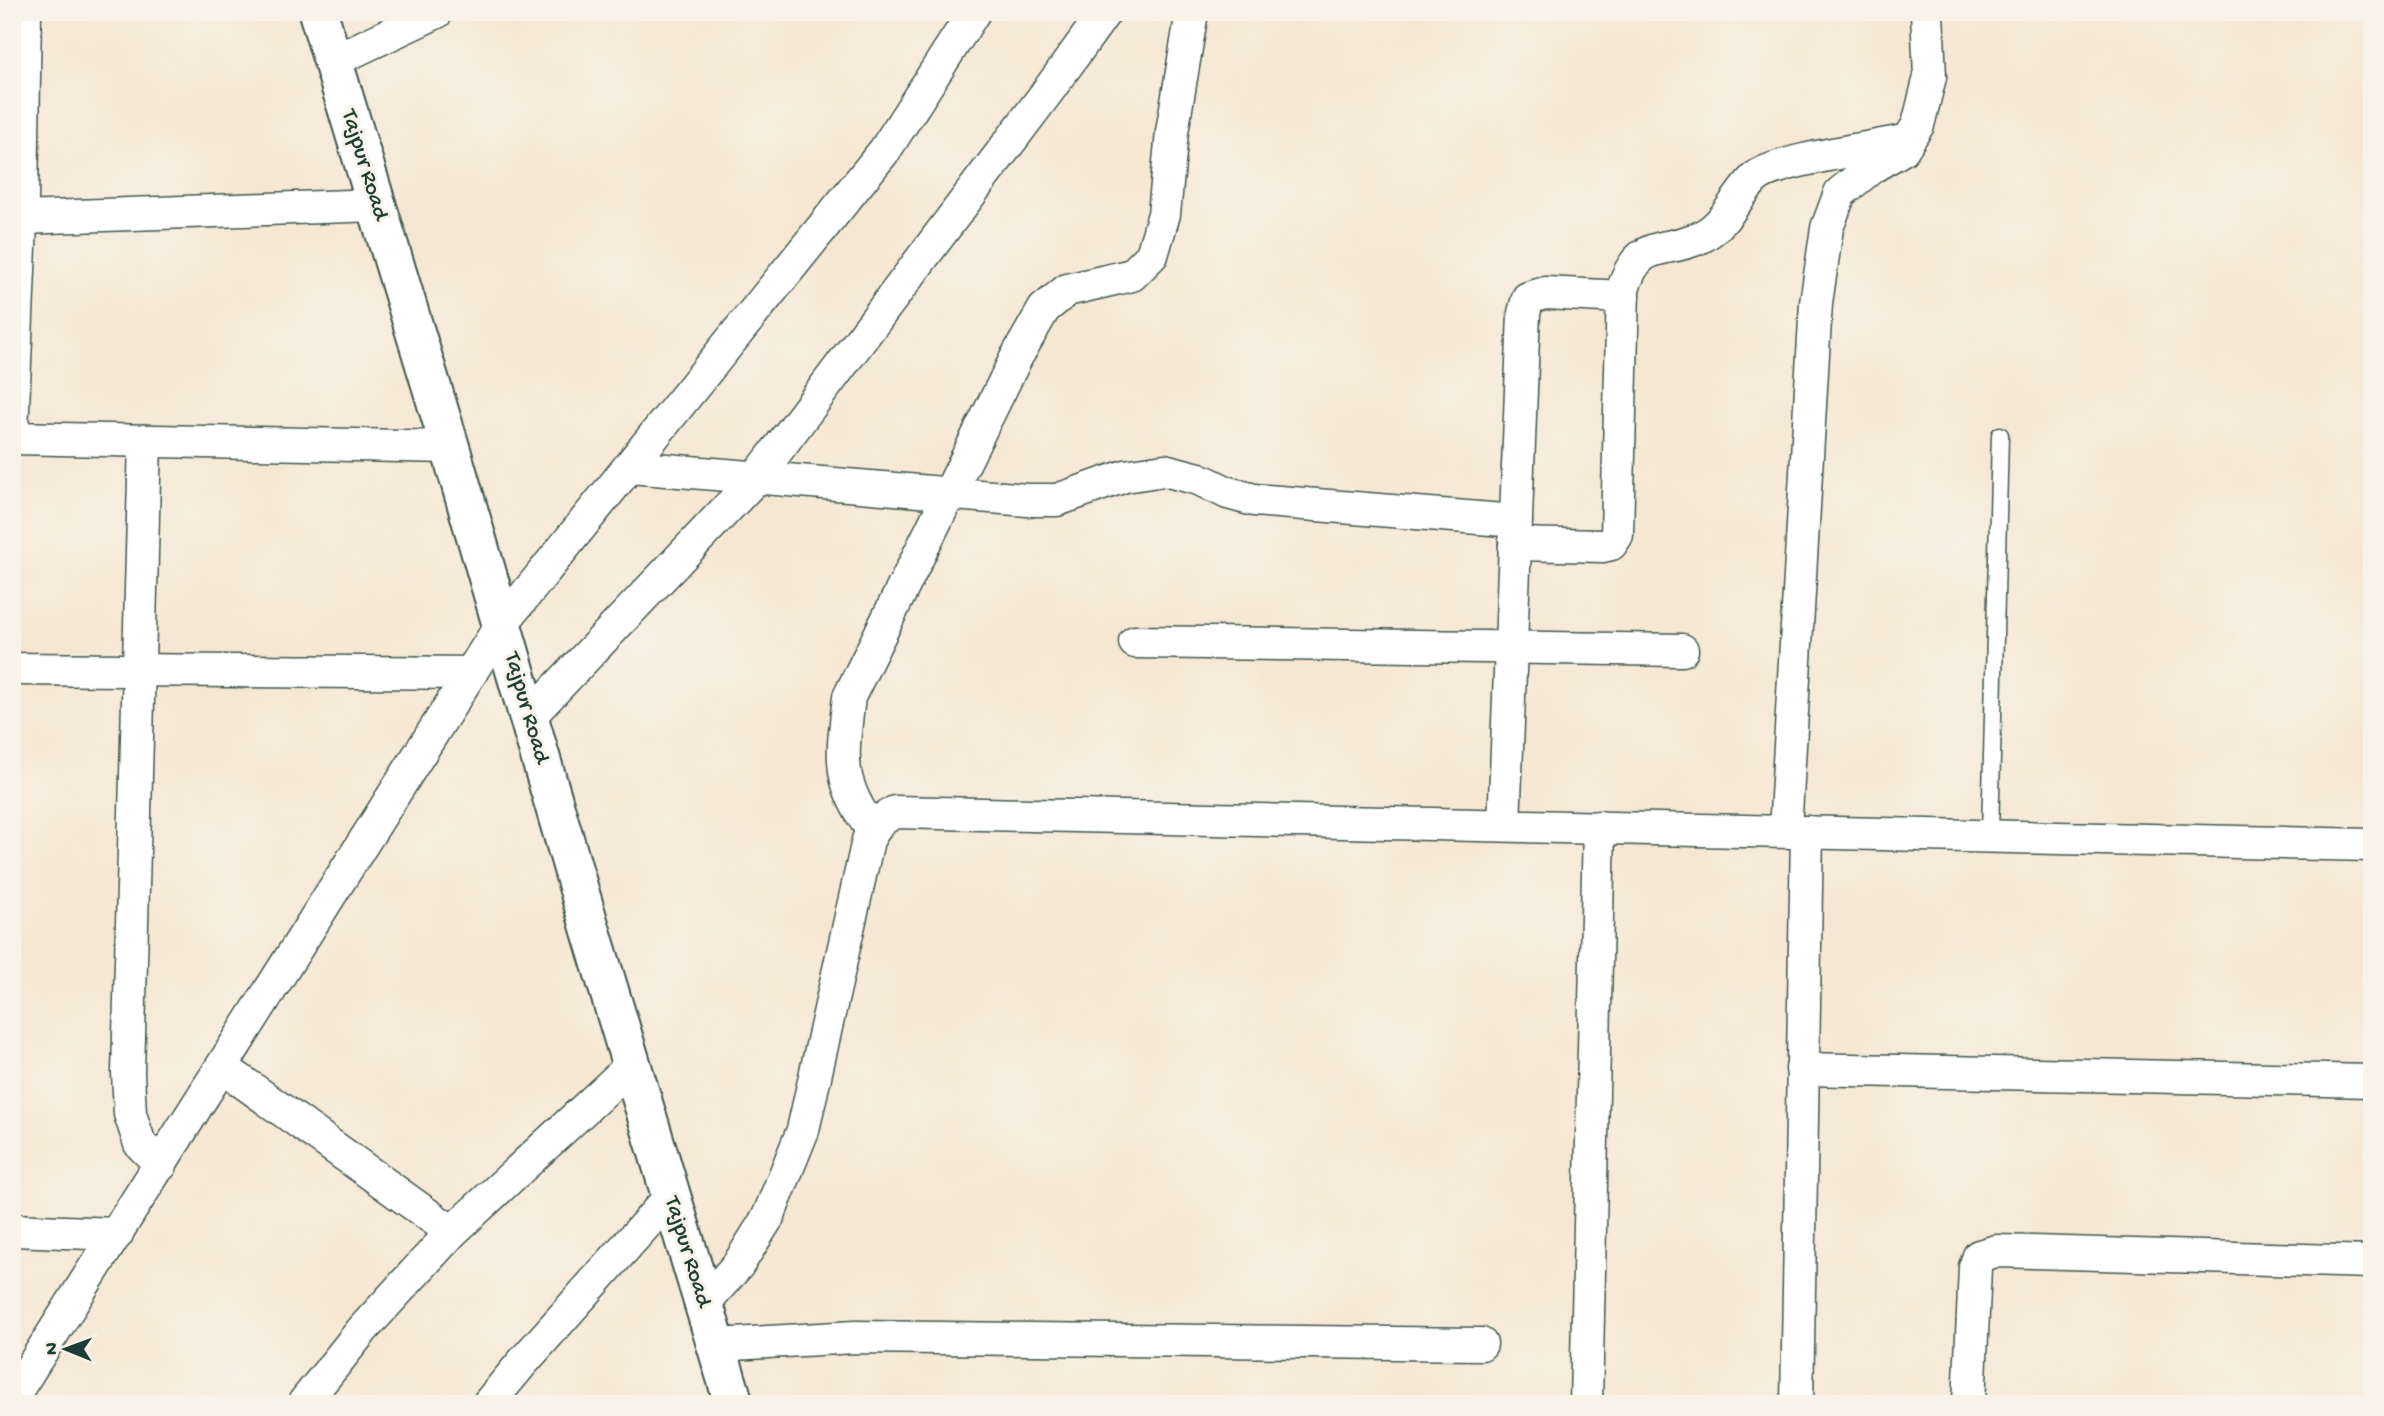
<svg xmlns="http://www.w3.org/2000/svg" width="2384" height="1416" font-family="'Gochi Hand',sans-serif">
	<rect width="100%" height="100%" fill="#f7f3e8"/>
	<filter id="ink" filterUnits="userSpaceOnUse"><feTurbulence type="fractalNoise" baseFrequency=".0143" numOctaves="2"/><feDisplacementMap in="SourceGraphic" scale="14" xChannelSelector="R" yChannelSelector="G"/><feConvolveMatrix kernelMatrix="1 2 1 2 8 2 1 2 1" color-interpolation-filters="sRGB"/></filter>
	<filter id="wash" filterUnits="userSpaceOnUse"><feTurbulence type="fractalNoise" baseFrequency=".00686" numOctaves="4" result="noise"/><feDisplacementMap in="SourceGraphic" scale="28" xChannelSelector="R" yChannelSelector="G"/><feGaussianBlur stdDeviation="1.57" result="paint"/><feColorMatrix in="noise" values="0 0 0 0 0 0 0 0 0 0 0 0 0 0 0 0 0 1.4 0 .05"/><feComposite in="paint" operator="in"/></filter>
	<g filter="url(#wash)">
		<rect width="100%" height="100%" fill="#f6e7d3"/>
	</g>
	<g filter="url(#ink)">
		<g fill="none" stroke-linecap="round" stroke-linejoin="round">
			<g stroke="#3f564c" stroke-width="19">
				<polyline id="lane" points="1990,836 2000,435"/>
			</g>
			<g stroke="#3f564c" stroke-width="35">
				<g id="street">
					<polyline points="333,61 437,12"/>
					<polyline points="21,218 377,205"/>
					<polyline points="12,431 22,201 25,12"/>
					<polyline points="12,438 450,447"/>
					<polyline points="145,441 128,1073 130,1114 140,1144 161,1165"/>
					<polyline points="630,467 1027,500 1057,500 1125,476 1164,470 1199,479 1228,493 1254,500 1516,521"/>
					<path d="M 1515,544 L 1603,546 L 1611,544 L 1617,535 L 1623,289 C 1639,237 1662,255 1701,237 C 1727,224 1735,197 1755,178 C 1773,161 1870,148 1899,142"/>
					<polyline points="1135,642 1682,650"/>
					<polyline points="12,669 471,673"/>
					<polyline points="529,717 757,477 1048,91 1105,12"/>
					<polyline points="1504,825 1524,313 1528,298 1545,293 1623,297"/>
					<path d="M 873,831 C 836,780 842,757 849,697 L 1017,356 L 1044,309 L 1067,290 L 1132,275 L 1152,255 L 1164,214 L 1172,132 L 1192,12"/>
					<polyline points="1785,831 1816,303 1827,228 1840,193 1872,167 1903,149 1918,125 1930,77 1927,12"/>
					<polyline points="222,1067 452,1232"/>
					<polyline points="1802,1069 2372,1081"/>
					<polyline points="12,1230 117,1234"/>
					<polyline points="703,1304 738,1265 768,1217 803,1130 868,840 879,821 895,812 2372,845"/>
					<polyline points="716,1345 855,1337 1481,1344"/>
					<polyline points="12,1398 501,625 885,150 974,12"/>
					<polyline points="303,1404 363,1329 452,1232 632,1065"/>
					<polyline points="488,1404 523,1362 671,1196"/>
					<polyline points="1586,1404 1599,827"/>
					<polyline points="1797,1404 1807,832"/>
					<polyline points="1969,1404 1975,1267 1979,1256 1996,1251 2372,1262"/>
				</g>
			</g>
			<g stroke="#3f564c" stroke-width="42">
				<polyline id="secondary" points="318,12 450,447 591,931 734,1404"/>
			</g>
			<use href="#lane" stroke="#fff" stroke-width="16"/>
			<use href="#street" stroke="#fff" stroke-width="32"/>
			<use href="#secondary" stroke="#fff" stroke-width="38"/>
		</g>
	</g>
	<g text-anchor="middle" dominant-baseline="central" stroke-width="6" stroke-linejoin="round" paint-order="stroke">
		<g font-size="23" fill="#1f3d34" stroke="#f7f3e8">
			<text transform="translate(364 165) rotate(73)">Tajpur Road</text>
			<text transform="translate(526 708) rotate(74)">Tajpur Road</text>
			<text transform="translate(687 1252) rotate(73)">Tajpur Road</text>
		</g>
	</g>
	<rect width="2384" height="1416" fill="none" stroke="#f7f3e8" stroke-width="42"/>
	<g transform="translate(66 1349) rotate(271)" stroke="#f7f3e8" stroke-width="5" paint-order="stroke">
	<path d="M0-5L12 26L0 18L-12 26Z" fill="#1f3d34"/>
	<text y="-10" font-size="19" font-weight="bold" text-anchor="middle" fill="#1f3d34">N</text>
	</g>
</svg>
